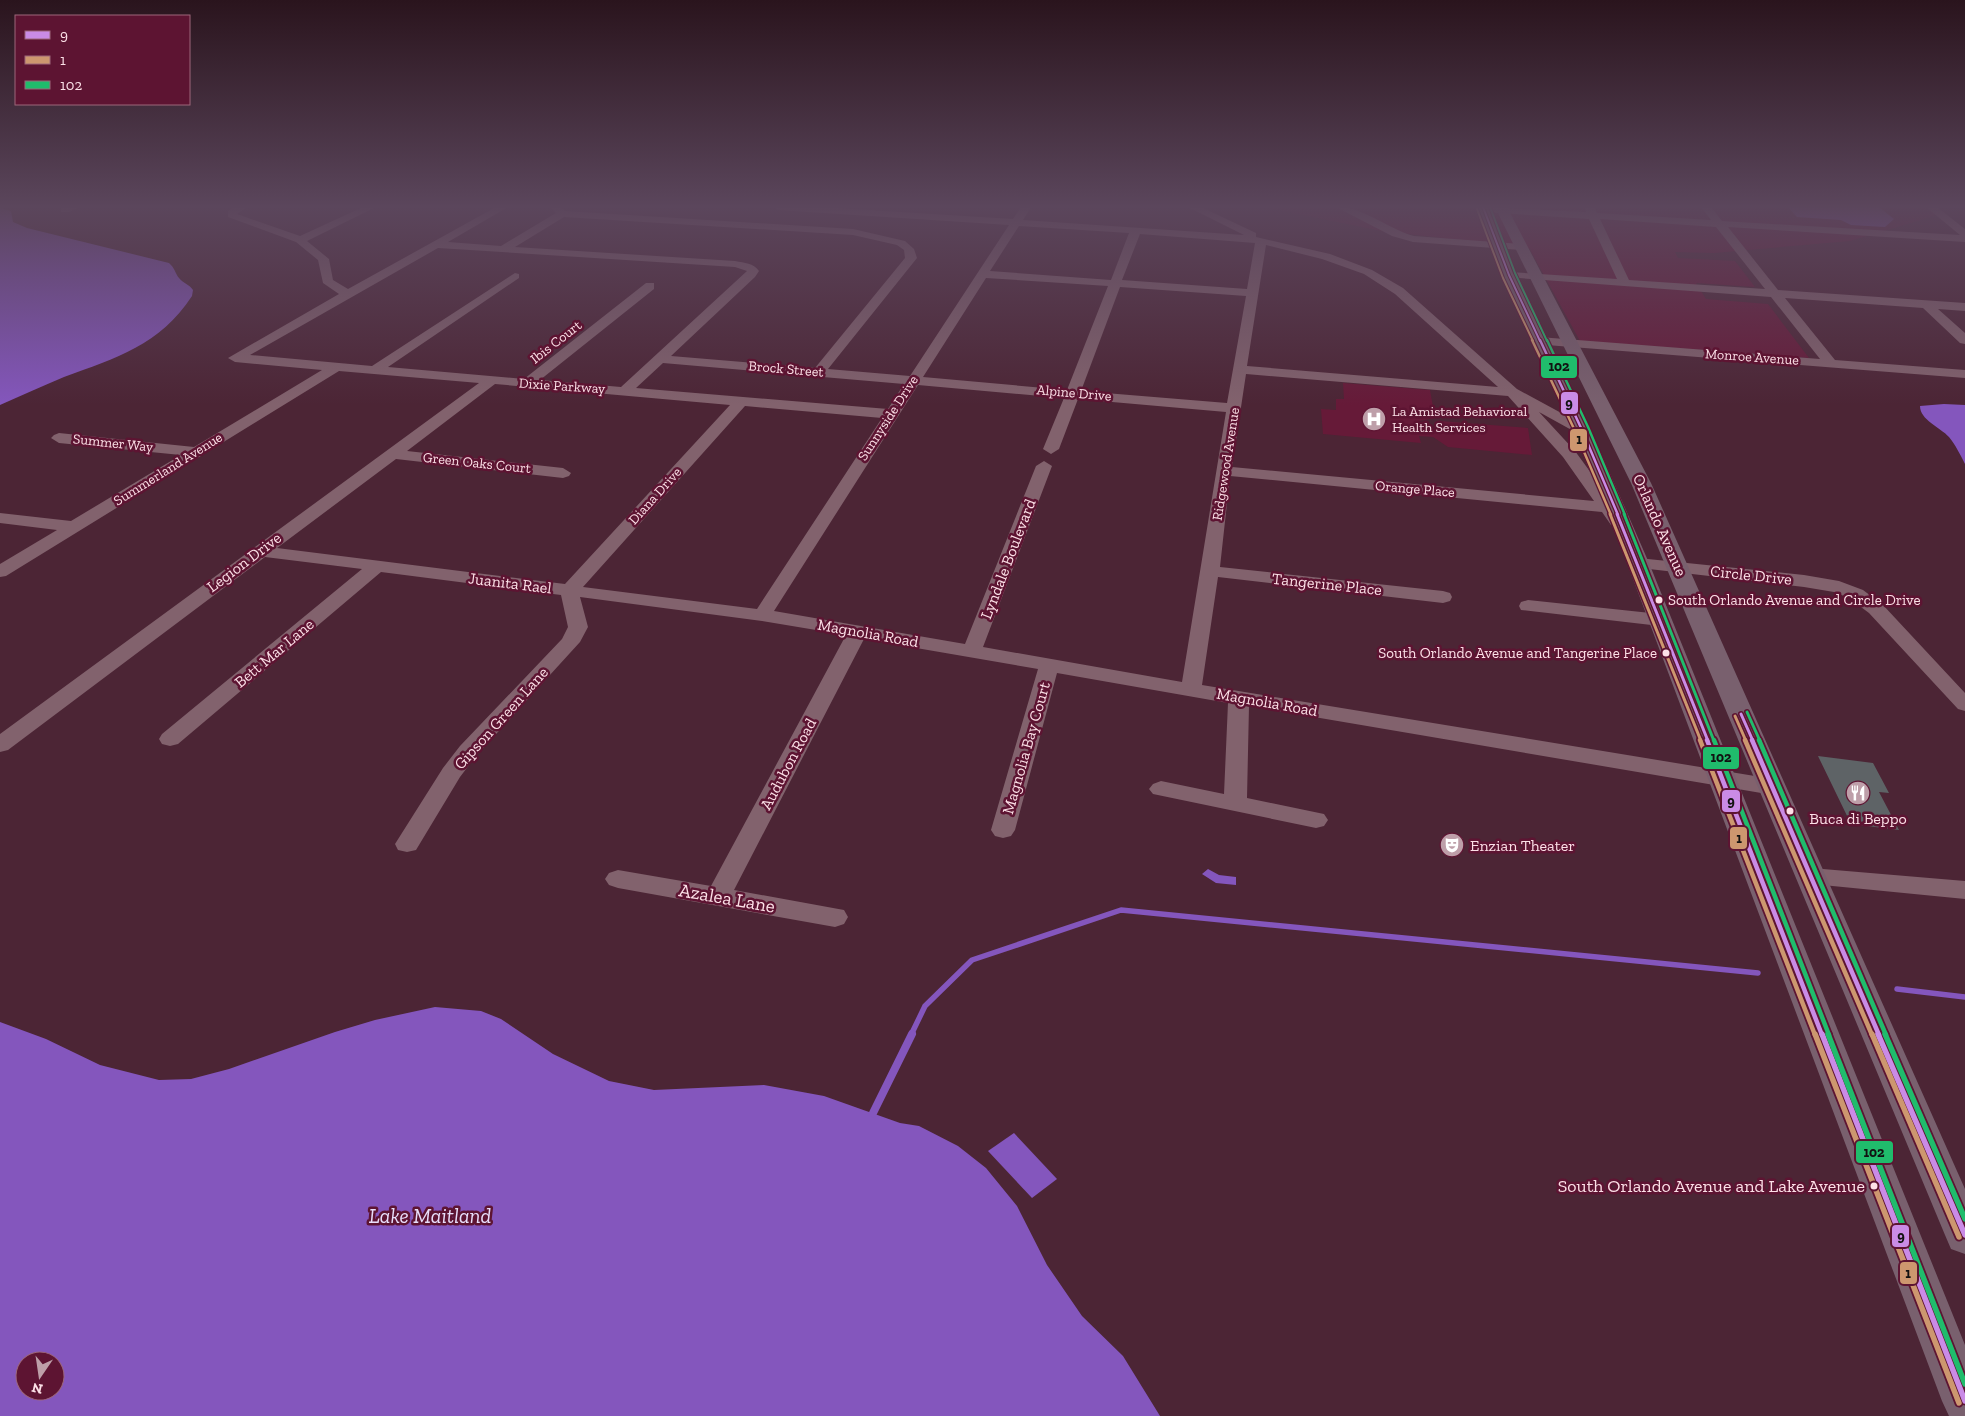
<svg xmlns="http://www.w3.org/2000/svg" width="1965" height="1416" font-family="'Zilla Slab',serif">
	<rect width="100%" height="100%" fill="#4c2535"/>
	<g fill="#661a38">
		<polygon points="1264,207 1941,207 1934,216 1850,241 1714,253 1675,252 1678,258 1735,261 1755,287 1696,283 1706,299 1768,304 1809,358 1580,341 1529,248 1381,231"/>
		<polygon points="1343,383 1430,390 1435,418 1414,422 1441,432 1440,421 1528,428 1532,455 1448,447 1433,437 1419,436 1421,443 1323,434 1321,409 1336,410 1336,399 1344,399"/>
	</g>
	<g fill="#8456bd" fill-rule="evenodd">
		<polygon points="1788,207 1879,207 1894,219 1885,227 1851,225 1841,220 1797,217"/>
		<path d="M 0,208 L 11,211 L 13,222 L 27,228 L 169,263 C 175,268 175,273 179,278 C 183,283 189,284 193,290 L 192,296 C 160,345 116,358 64,377 C 42,386 21,396 0,405 Z"/>
		<path d="M 1944,404 L 1965,405 L 1965,464 C 1960,454 1956,446 1949,437 C 1940,427 1920,420 1920,406 Z"/>
		<polygon points="1208,869 1219,875 1236,877 1236,885 1216,883 1202,874"/>
		<path d="M 435,1007 L 481,1011 L 501,1019 L 553,1054 L 609,1081 L 654,1090 L 764,1085 L 824,1096 L 900,1123 L 919,1126 L 958,1146 L 986,1168 L 1017,1206 L 1047,1265 L 1082,1316 L 1123,1356 L 1160,1416 L 0,1416 L 0,1022 L 46,1039 L 100,1065 L 159,1080 L 191,1079 L 229,1069 L 335,1032 L 375,1020 ZM 25,1361 L 55,1361 L 55,1391 L 25,1391 Z"/>
		<polygon points="1014,1133 1057,1179 1032,1198 988,1151"/>
	</g>
	<g fill="none" stroke-linecap="round" stroke-linejoin="round">
		<g stroke="#8456bd" stroke-width="5.5">
			<polyline points="1897,989 1965,997"/>
			<polyline points="911,1035 925,1006 972,960 1121,910 1758,973"/>
		</g>
		<polyline stroke="#8456bd" stroke-width="8" points="873,1113 912,1034"/>
	</g>
	<polygon fill="#5e6366" points="1818,756 1873,763 1889,793 1879,792 1899,830 1851,824"/>
	<g fill="none" stroke-linecap="round" stroke-linejoin="round">
		<g fill="#82626d" fill-rule="evenodd">
			<polygon points="65,207 80,207 69,212 61,212 61,208"/>
			<path d="M 234,207 L 247,207 L 237,214 L 300,236 L 363,207 L 376,207 L 307,241 L 329,259 L 333,280 L 348,289 L 496,207 L 508,207 L 448,242 L 501,246 L 556,213 L 550,207 L 560,207 L 565,211 L 853,229 L 905,241 L 914,249 L 917,258 L 828,369 L 910,376 L 1009,225 L 778,210 L 773,207 L 820,207 L 1013,219 L 1021,207 L 1031,207 L 1023,220 L 1244,235 L 1188,207 L 1201,207 L 1256,233 L 1256,237 L 1330,254 L 1372,270 L 1403,288 L 1517,389 L 1587,427 L 1590,430 L 1587,433 L 1577,433 L 1539,412 L 1575,451 L 1626,521 L 1623,525 L 1611,525 L 1602,512 L 1230,476 L 1220,567 L 1443,591 L 1450,593 L 1452,597 L 1450,601 L 1443,603 L 1218,577 L 1202,685 L 1773,779 L 1781,782 L 1785,787 L 1781,792 L 1773,795 L 1249,706 L 1247,798 L 1324,814 L 1328,820 L 1324,826 L 1316,828 L 1153,794 L 1149,789 L 1153,784 L 1161,781 L 1224,794 L 1228,703 L 1057,673 L 1015,830 L 1011,836 L 1003,838 L 995,836 L 991,830 L 1038,669 L 864,639 L 734,890 L 844,910 L 848,917 L 844,924 L 835,927 L 618,888 L 609,885 L 605,879 L 609,873 L 618,870 L 711,886 L 846,635 L 762,621 L 580,597 L 588,627 L 580,642 L 476,756 L 460,777 L 416,850 L 407,852 L 398,850 L 395,844 L 443,768 L 460,746 L 562,639 L 568,627 L 561,595 L 381,572 L 178,744 L 170,746 L 162,744 L 159,739 L 162,734 L 362,569 L 265,557 L 8,750 L 0,752 L 0,734 L 479,383 L 339,371 L 6,576 L 0,577 L 0,564 L 57,530 L 0,523 L 0,513 L 71,521 L 181,455 L 59,443 L 51,438 L 54,435 L 59,433 L 194,447 L 322,370 L 235,362 L 228,358 L 339,294 L 323,283 L 318,260 L 296,242 L 228,217 L 228,211 ZM 564,217 L 853,235 L 897,245 L 904,250 L 905,258 L 815,368 L 671,356 L 755,277 L 759,271 C 753,263 745,263 735,261 L 515,247 ZM 1019,226 L 1129,233 L 1111,280 L 990,271 ZM 1140,234 L 1255,243 L 1247,289 L 1122,280 ZM 1266,245 L 1322,259 L 1364,274 L 1395,294 L 1498,387 L 1247,366 ZM 438,248 L 735,267 L 747,271 L 621,387 L 540,380 L 654,289 L 654,283 L 646,283 L 524,379 L 388,367 L 519,278 L 519,274 L 515,273 L 372,366 L 250,355 ZM 986,278 L 1108,286 L 1067,390 L 923,377 ZM 1120,287 L 1246,296 L 1227,403 L 1081,391 ZM 663,363 L 904,384 L 888,409 L 636,388 ZM 1246,374 L 1508,396 L 1563,457 L 1594,501 L 1232,467 ZM 495,384 L 730,405 L 565,584 L 277,548 L 396,459 L 563,478 L 569,476 L 571,473 L 563,468 L 407,451 ZM 918,385 L 1064,398 L 1043,449 L 1051,454 L 1059,449 L 1078,399 L 1226,412 L 1182,682 L 983,647 L 1052,466 L 1044,461 L 1036,466 L 965,644 L 774,611 ZM 745,406 L 882,418 L 757,609 L 583,587 Z"/>
			<path d="M 1336,207 C 1360,205 1389,229 1414,236 L 1521,244 L 1526,247 L 1521,250 L 1413,242 L 1392,236 Z"/>
			<path d="M 1481,207 L 1586,212 L 1584,207 L 1594,207 L 1597,213 L 1711,220 L 1701,207 L 1711,207 L 1722,221 L 1960,235 L 1926,207 L 1937,207 L 1965,229 L 1965,242 L 1728,227 L 1778,290 L 1965,303 L 1965,311 L 1938,309 L 1965,333 L 1965,344 L 1960,343 L 1923,308 L 1785,298 L 1835,360 L 1965,370 L 1965,378 L 1534,344 L 1532,341 L 1539,337 L 1820,359 L 1771,297 L 1505,277 L 1505,273 L 1509,272 L 1617,279 L 1589,219 L 1484,212 L 1479,209 ZM 1600,219 L 1716,227 L 1765,289 L 1629,280 Z"/>
			<polygon points="1638,558 1804,575 1839,581 1863,590 1883,605 1965,693 1965,711 1958,709 1869,613 1849,598 1834,592 1804,587 1632,567 1629,563 1632,559"/>
			<polygon points="1528,600 1660,614 1667,616 1670,620 1667,624 1660,626 1521,610 1519,606 1521,602"/>
			<polygon points="1811,868 1965,881 1965,899 1802,883 1798,877 1802,871"/>
		</g>
		<g fill="#79606e" fill-rule="evenodd">
			<polygon points="1477,207 1489,207 1516,275 1591,430 1649,563 1965,1345 1965,1416 1949,1416 1942,1401 1627,563 1573,430 1502,275"/>
			<polygon points="1495,207 1507,207 1651,483 1965,1189 1965,1254 1951,1249 1945,1235 1631,483"/>
		</g>
		<g stroke="#5d1432" stroke-width="4">
			<polyline id="bus-1-far4" points="1483,207 1509,275 1540,341"/>
		</g>
		<g stroke="#5d1432" stroke-width="5">
			<polyline id="bus-1-far3" points="1540,340 1582,430 1618,515"/>
		</g>
		<g stroke="#5d1432" stroke-width="6">
			<g id="bus-1-far2">
				<polyline points="1617,514 1708,741"/>
				<polyline points="1741,714 1753,741"/>
			</g>
		</g>
		<g stroke="#5d1432" stroke-width="8">
			<g id="bus-1-far1">
				<polyline points="1707,740 1822,1035"/>
				<polyline points="1752,740 1879,1035"/>
			</g>
		</g>
		<g stroke="#5d1432" stroke-width="9">
			<g id="bus-1">
				<polyline points="1822,1034 1965,1401"/>
				<polyline points="1878,1034 1965,1235"/>
			</g>
		</g>
		<g stroke="#5d1432" stroke-width="4">
			<polyline id="bus-2-far4" points="1477,209 1503,278 1533,341"/>
		</g>
		<g stroke="#5d1432" stroke-width="5">
			<polyline id="bus-2-far3" points="1532,340 1576,433 1611,515"/>
		</g>
		<g stroke="#5d1432" stroke-width="6">
			<g id="bus-2-far2">
				<polyline points="1610,514 1701,741"/>
				<polyline points="1735,716 1746,741"/>
			</g>
		</g>
		<g stroke="#5d1432" stroke-width="8">
			<g id="bus-2-far1">
				<polyline points="1700,740 1815,1035"/>
				<polyline points="1745,740 1872,1035"/>
			</g>
		</g>
		<g stroke="#5d1432" stroke-width="9">
			<g id="bus-2">
				<polyline points="1815,1034 1959,1403"/>
				<polyline points="1872,1034 1959,1237"/>
			</g>
		</g>
		<g stroke="#5d1432" stroke-width="4">
			<polyline id="bus-3-far4" points="1490,207 1515,273 1547,341"/>
		</g>
		<g stroke="#5d1432" stroke-width="5">
			<polyline id="bus-3-far3" points="1547,340 1588,427 1625,515"/>
		</g>
		<g stroke="#5d1432" stroke-width="6">
			<g id="bus-3-far2">
				<polyline points="1624,514 1714,741"/>
				<polyline points="1747,712 1760,741"/>
			</g>
		</g>
		<g stroke="#5d1432" stroke-width="8">
			<g id="bus-3-far1">
				<polyline points="1714,740 1829,1035"/>
				<polyline points="1759,740 1886,1035"/>
			</g>
		</g>
		<g stroke="#5d1432" stroke-width="9">
			<g id="bus-3">
				<polyline points="1828,1034 1965,1384"/>
				<polyline points="1885,1034 1965,1219"/>
			</g>
		</g>
		<use href="#bus-1-far4" stroke="#ca8be6" stroke-width="2"/>
		<use href="#bus-1-far3" stroke="#ca8be6" stroke-width="2.5"/>
		<use href="#bus-1-far2" stroke="#ca8be6" stroke-width="3"/>
		<use href="#bus-1-far1" stroke="#ca8be6" stroke-width="4.5"/>
		<use href="#bus-1" stroke="#ca8be6" stroke-width="5.5"/>
		<use href="#bus-2-far4" stroke="#cd976f" stroke-width="2"/>
		<use href="#bus-2-far3" stroke="#cd976f" stroke-width="2.5"/>
		<use href="#bus-2-far2" stroke="#cd976f" stroke-width="3"/>
		<use href="#bus-2-far1" stroke="#cd976f" stroke-width="4.5"/>
		<use href="#bus-2" stroke="#cd976f" stroke-width="5.5"/>
		<use href="#bus-3-far4" stroke="#20bc6c" stroke-width="2"/>
		<use href="#bus-3-far3" stroke="#20bc6c" stroke-width="2.5"/>
		<use href="#bus-3-far2" stroke="#20bc6c" stroke-width="3"/>
		<use href="#bus-3-far1" stroke="#20bc6c" stroke-width="4.5"/>
		<use href="#bus-3" stroke="#20bc6c" stroke-width="5.5"/>
	</g>
	<linearGradient id="sky" x2="0" y2="1"><stop stop-color="#2a141d"/><stop offset="0.51" stop-color="#5b465c"/><stop offset="1" stop-color="#5b465c" stop-opacity="0"/></linearGradient>
	<rect width="1965" height="405" fill="url(#sky)"/>
	<defs>
		<g id="hospital-disc" transform="scale(1.25)"><circle r="9.5" fill="#be9fa9" stroke="#5d1432"/><path d="M-5-5h3v3.5h4V-5h3V5h-3V1.5h-4V5h-3Z" fill="#fff"/></g>
		<g id="restaurant-disc" transform="scale(1.25)"><circle r="9.5" fill="#be9fa9" stroke="#5d1432"/><path d="M-5-6h1v4h1v-4h1v4h1v-4h1v5L-1.5 .5V6h-2V.5L-5-1ZM5-6V6H3V1.5H1.5Q1.5-4 5-6Z" fill="#fff"/></g>
		<g id="theatre-disc" transform="scale(1.25)"><circle r="9.5" fill="#be9fa9" stroke="#5d1432"/><path d="M-5-5.5Q0-4 5-5.5V0Q5 5 0 6Q-5 5-5 0ZM-3.3-2.5H-1v1.5H-3.3ZM1-2.5H3.3v1.5H1ZM-2.8 1Q0 5.5 2.8 1Z" fill="#fff"/></g>
	</defs>
	<g fill-rule="evenodd">
		<use href="#hospital-disc" x="1374" y="419"/>
		<use href="#restaurant-disc" x="1858" y="793"/>
		<use href="#theatre-disc" x="1452" y="845"/>
	</g>
	<g fill="#fce0e7" stroke="#5d1432" stroke-width="2">
		<circle cx="1659" cy="600" r="4.5"/>
		<circle cx="1666" cy="653" r="4.5"/>
		<circle cx="1790" cy="811" r="4.5"/>
		<circle cx="1874" cy="1186" r="4.5"/>
	</g>
	<g text-anchor="middle" dominant-baseline="central" stroke-width="5" stroke-linejoin="round" paint-order="stroke">
		<g font-size="14" fill="#fce0e7" stroke="#5d1432">
			<text transform="translate(556 342) rotate(-38)">Ibis Court</text>
			<text transform="translate(1752 357) rotate(4)">Monroe Avenue</text>
			<text transform="translate(786 369) rotate(5)">Brock Street</text>
			<text transform="translate(562 386) rotate(4)">Dixie Parkway</text>
			<text transform="translate(1074 393) rotate(5)">Alpine Drive</text>
			<text transform="translate(888 418) rotate(-57)">Sunnyside Drive</text>
			<text transform="translate(113 443) rotate(6)">Summer Way</text>
			<text transform="translate(477 463) rotate(6)">Green Oaks Court</text>
			<text transform="translate(1226 464) rotate(-81)">Ridgewood Avenue</text>
			<text transform="translate(168 469) rotate(-32)">Summerland Avenue</text>
			<text transform="translate(1415 489) rotate(5)">Orange Place</text>
			<text transform="translate(655 496) rotate(-48)">Diana Drive</text>
		</g>
		<g font-size="14" fill="#fce0e7" stroke="#5d1432" text-anchor="start">
			<text x="1392" y="411">La Amistad Behavioral<tspan x="1392" dy="16">Health Services</tspan></text>
		</g>
		<g font-size="15" fill="#fce0e7" stroke="#5d1432" text-anchor="start">
			<text x="1668" y="600">South Orlando Avenue and Circle Drive</text>
			<text x="1657" y="653" text-anchor="end">South Orlando Avenue and Tangerine Place</text>
		</g>
		<g font-size="16" fill="#fce0e7" stroke="#5d1432">
			<text transform="translate(1660 525) rotate(66)">Orlando Avenue</text>
			<text transform="translate(1008 559) rotate(-69)">Lyndale Boulevard</text>
			<text transform="translate(244 562) rotate(-37)">Legion Drive</text>
			<text transform="translate(1751 575) rotate(6)">Circle Drive</text>
			<text transform="translate(510 583) rotate(7)">Juanita Rael</text>
			<text transform="translate(1327 584) rotate(6)">Tangerine Place</text>
			<text transform="translate(868 633) rotate(10)">Magnolia Road</text>
			<text transform="translate(274 653) rotate(-40)">Bett Mar Lane</text>
			<text transform="translate(1267 702) rotate(10)">Magnolia Road</text>
			<text transform="translate(501 718) rotate(-48)">Gipson Green Lane</text>
			<text transform="translate(1026 748) rotate(-74)">Magnolia Bay Court</text>
			<text transform="translate(788 764) rotate(-62)">Audubon Road</text>
		</g>
		<g font-size="16" fill="#fce0e7" stroke="#5d1432">
			<text x="1858" y="818">Buca di Beppo</text>
			<text x="1470" y="845" text-anchor="start">Enzian Theater</text>
		</g>
		<g font-size="18" fill="#fce0e7" stroke="#5d1432" text-anchor="end">
			<text x="1865" y="1186">South Orlando Avenue and Lake Avenue</text>
		</g>
		<g font-size="19" fill="#fce0e7" stroke="#5d1432">
			<text transform="translate(727 898) rotate(10)">Azalea Lane</text>
		</g>
		<g font-size="21" font-style="italic" fill="#e8defb" stroke="#5d1432">
			<text x="430" y="1215">Lake Maitland</text>
		</g>
	</g>
	<g stroke="#5d1432" stroke-width="2">
		<rect x="1540" y="355" width="38" height="24" rx="5" fill="#20bc6c"/>
		<rect x="1560" y="391" width="19" height="24" rx="5" fill="#ca8be6"/>
		<rect x="1569" y="428" width="19" height="24" rx="5" fill="#cd976f"/>
		<rect x="1702" y="746" width="38" height="24" rx="5" fill="#20bc6c"/>
		<rect x="1721" y="789" width="20" height="24" rx="5" fill="#ca8be6"/>
		<rect x="1729" y="826" width="19" height="24" rx="5" fill="#cd976f"/>
		<rect x="1855" y="1140" width="39" height="24" rx="5" fill="#20bc6c"/>
		<rect x="1891" y="1224" width="19" height="24" rx="5" fill="#ca8be6"/>
		<rect x="1899" y="1261" width="19" height="24" rx="5" fill="#cd976f"/>
	</g>
	<g font-size="14" text-anchor="middle" font-weight="bold" fill="#111">
		<text x="1559" y="371">102</text>
		<text x="1569" y="408">9</text>
		<text x="1579" y="444">1</text>
		<text x="1721" y="762">102</text>
		<text x="1731" y="806">9</text>
		<text x="1739" y="843">1</text>
		<text x="1874" y="1157">102</text>
		<text x="1901" y="1241">9</text>
		<text x="1908" y="1278">1</text>
	</g>
	<rect x="15" y="15" width="175" height="90" fill="#5d1432" stroke="#9d667a"/>
	<rect x="25" y="31" width="25" height="8" fill="#ca8be6" stroke="#9d667a"/>
	<text x="60" y="40" font-size="15" fill="#fce0e7">9</text>
	<rect x="25" y="56" width="25" height="8" fill="#cd976f" stroke="#9d667a"/>
	<text x="60" y="65" font-size="15" fill="#fce0e7">1</text>
	<rect x="25" y="81" width="25" height="8" fill="#20bc6c" stroke="#9d667a"/>
	<text x="60" y="90" font-size="15" fill="#fce0e7">102</text>
	<g transform="translate(40 1376) rotate(193)"><circle r="24" fill="#5d1432" stroke="#9d667a"/>
	<path d="M0-4L9 19L0 12L-9 19Z" fill="#be9fa9"/>
	<text y="-8" font-size="14" font-weight="bold" text-anchor="middle" fill="#fce0e7">N</text>
	</g>
</svg>
